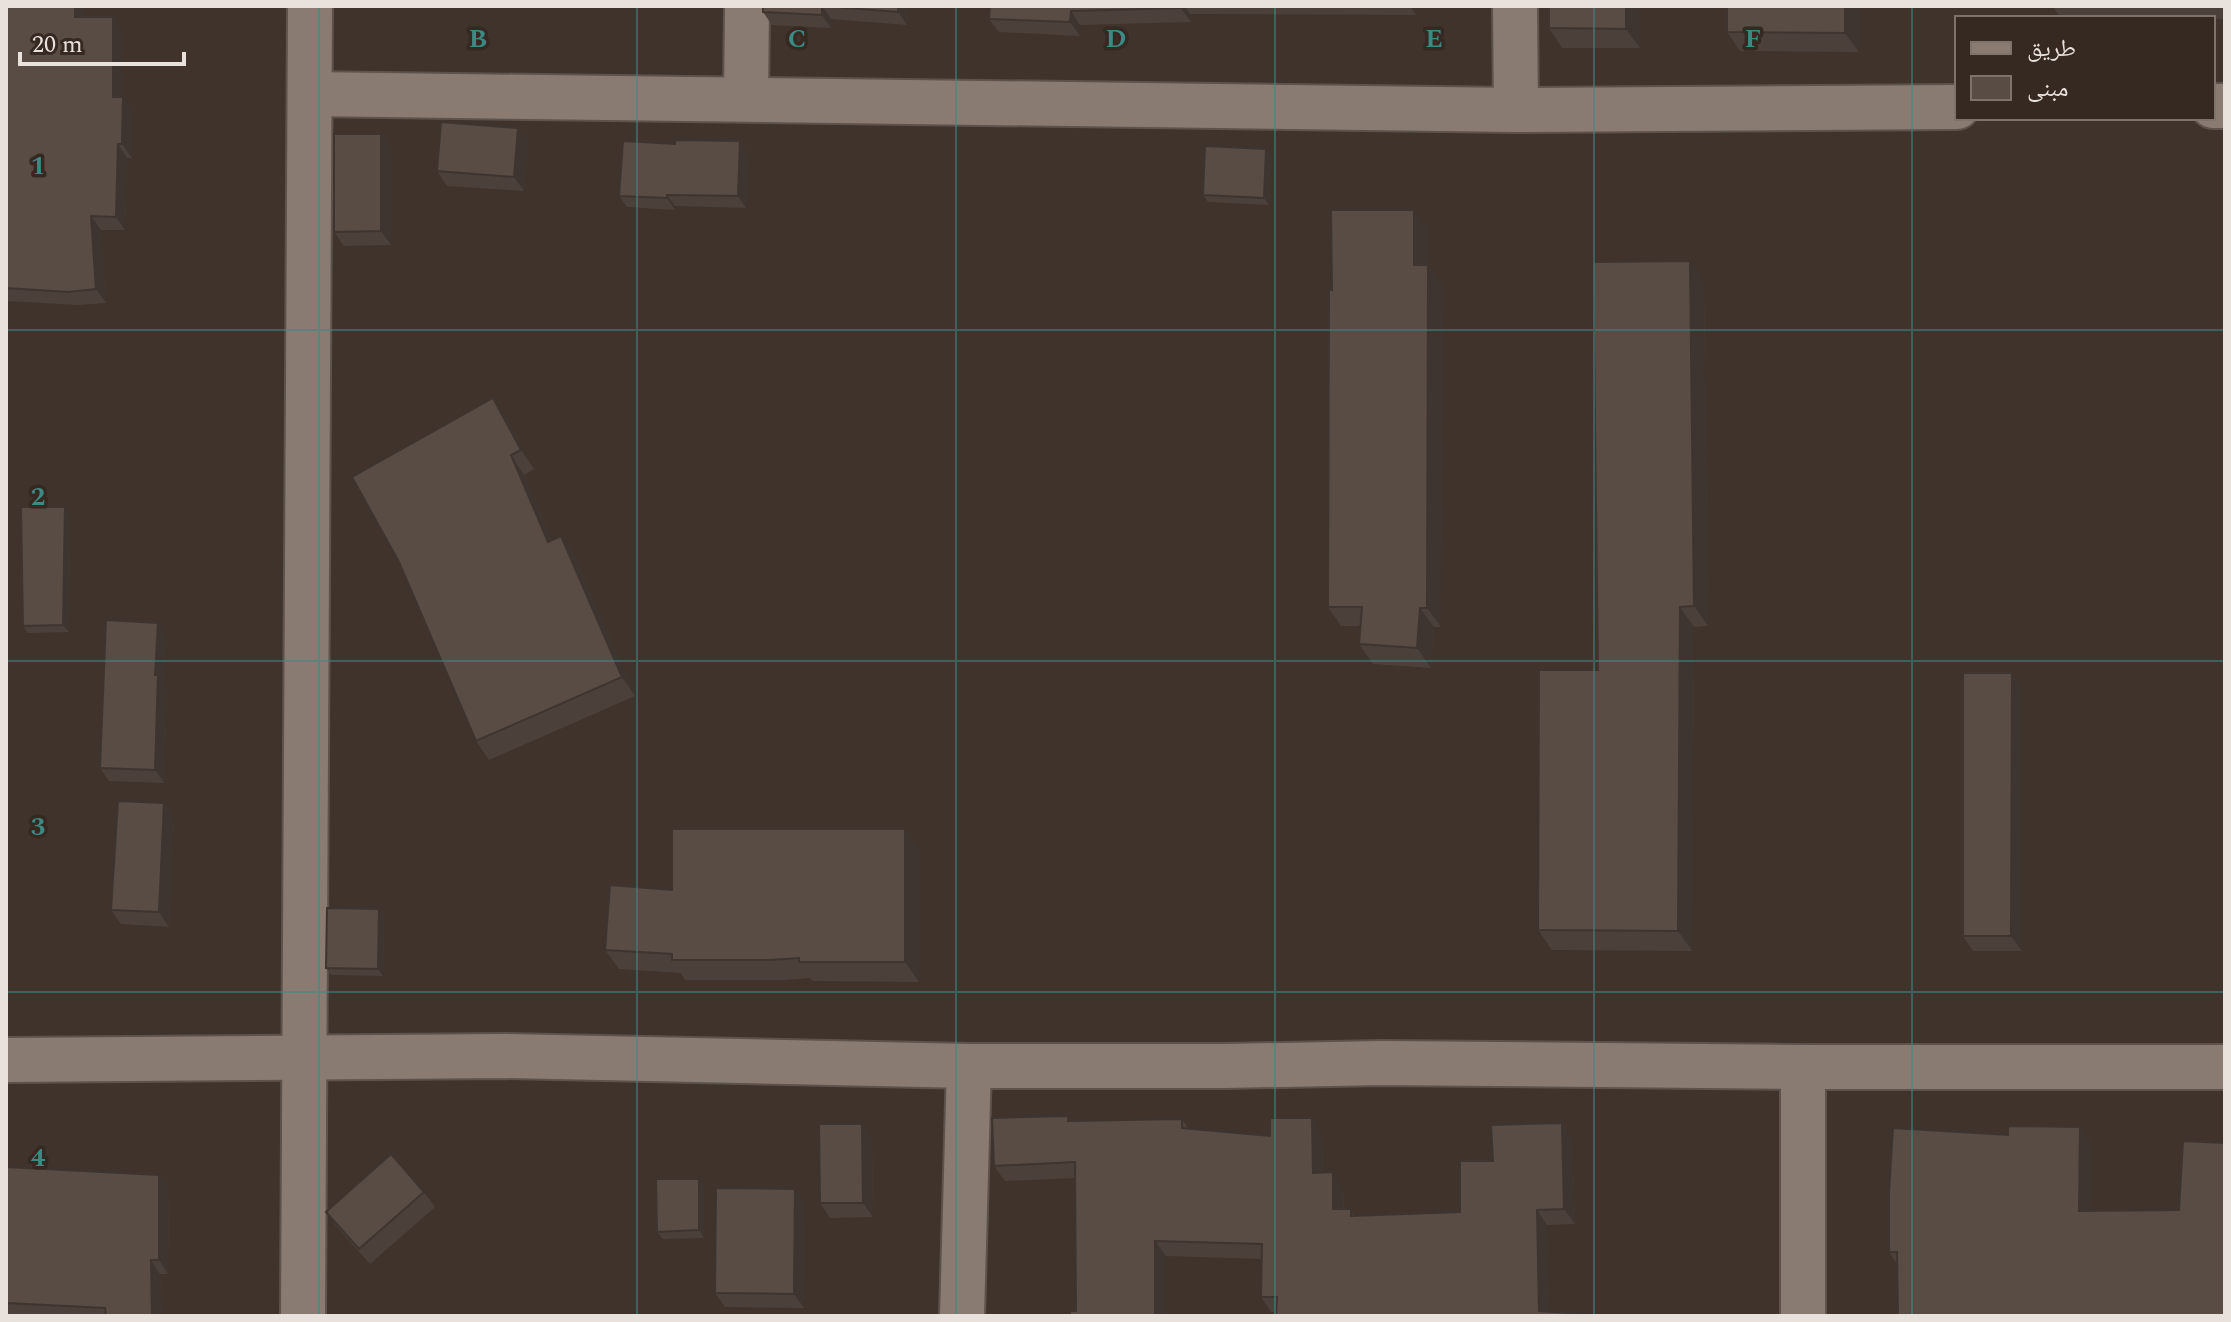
<svg xmlns="http://www.w3.org/2000/svg" width="2231" height="1322" font-family="Spectral,'Noto Naskh Arabic',serif">
	<rect width="100%" height="100%" fill="#3f332c"/>
	<g fill="none" stroke-linecap="round" stroke-linejoin="round">
		<g stroke="#5d524c" stroke-width="48">
			<g id="minor">
				<polyline points="1515,6 1516,110"/>
				<polyline points="310,94 1516,110 1957,107"/>
				<polyline points="746,99 747,6"/>
				<polyline points="2213,106 2225,106"/>
				<polyline points="6,1060 504,1056 969,1066 1225,1066 1382,1063 1803,1067 2225,1067"/>
				<polyline points="303,1316 310,6"/>
				<polyline points="962,1316 969,1066"/>
				<polyline points="1803,1316 1803,1067"/>
			</g>
		</g>
		<use href="#minor" stroke="#897b72" stroke-width="44"/>
	</g>
	<g fill="#4c413a">
		<polygon points="6,6 83,6 84,17 122,30 122,97 132,111 132,158 127,158 125,230 101,230 106,303 77,305 6,301"/>
		<polygon points="763,6 908,6 907,25 831,19 831,28 772,25 763,12"/>
		<polygon points="990,6 1416,6 1416,15 1190,14 1191,22 1080,25 1080,36 999,32 989,19"/>
		<polygon points="1640,6 1640,48 1562,48 1549,28"/>
		<polygon points="1727,6 1859,6 1859,52 1740,51 1727,32"/>
		<polygon points="1929,6 2225,6 2225,19 2060,17 2053,7"/>
		<polygon points="518,128 528,142 524,191 447,186 437,171"/>
		<polygon points="381,134 391,148 391,245 344,246 334,232"/>
		<polygon points="740,141 748,153 746,208 675,206 675,210 627,207 619,196 675,144"/>
		<polygon points="1266,149 1272,157 1269,205 1208,202 1203,195"/>
		<polygon points="1414,210 1428,230 1428,265 1442,284 1441,627 1434,627 1431,668 1373,664 1359,644 1360,626 1341,626 1328,607 1332,290"/>
		<polygon points="1704,281 1708,626 1694,627 1692,951 1552,950 1538,930 1598,670"/>
		<polygon points="506,417 534,469 524,475 552,540 561,536 574,555 635,696 489,760 476,741"/>
		<polygon points="70,514 69,632 28,633 23,626"/>
		<polygon points="167,636 164,683 167,687 164,783 109,781 100,768"/>
		<polygon points="2022,687 2022,951 1973,951 1963,936"/>
		<polygon points="164,803 174,818 169,927 121,924 111,910"/>
		<polygon points="905,829 919,848 919,982 813,981 810,978 783,980 685,980 681,973 619,969 605,950 672,890"/>
		<polygon points="379,909 384,917 383,976 331,975 326,968"/>
		<polygon points="1312,1118 1322,1133 1323,1172 1343,1188 1344,1209 1356,1216 1460,1212 1493,1161 1562,1123 1572,1139 1575,1224 1547,1225 1549,1312 1599,1315 1599,1316 1276,1316 1277,1312 1271,1312 1261,1297 1261,1259 1166,1256 1076,1311 1076,1178 1005,1181 994,1166 1071,1120 1182,1119 1188,1128 1270,1136"/>
		<polygon points="862,1124 872,1138 873,1217 830,1218 820,1203"/>
		<polygon points="2080,1127 2091,1143 2090,1211 2225,1316 1897,1264 1889,1252 2008,1135"/>
		<polygon points="6,1167 169,1188 168,1274 160,1274 162,1316 6,1316"/>
		<polygon points="704,1186 704,1238 663,1239 657,1232"/>
		<polygon points="424,1192 435,1207 370,1264 336,1226 326,1212"/>
		<polygon points="805,1204 804,1308 725,1307 715,1293"/>
	</g>
	<g fill="#3e3530">
		<polygon points="75,6 83,6 85,30 75,17"/>
		<polygon points="822,6 831,19 831,28 822,15"/>
		<polygon points="898,6 908,6 907,25 898,12"/>
		<polygon points="1181,6 1185,6 1190,14 1191,22 1181,8"/>
		<polygon points="1410,6 1416,6 1416,15"/>
		<polygon points="1626,6 1640,6 1640,48 1626,29"/>
		<polygon points="1845,6 1859,6 1859,52 1845,33"/>
		<polygon points="1071,11 1080,25 1080,36 1070,22"/>
		<polygon points="113,17 122,30 122,110 113,97"/>
		<polygon points="123,97 132,111 132,158 122,144"/>
		<polygon points="518,128 528,142 524,191 514,177"/>
		<polygon points="381,134 391,148 391,245 381,231"/>
		<polygon points="740,141 748,153 746,208 738,196"/>
		<polygon points="118,144 127,158 125,230 116,217"/>
		<polygon points="1266,149 1272,157 1269,205 1264,198"/>
		<polygon points="667,195 675,206 675,210 667,198"/>
		<polygon points="1414,210 1428,230 1428,285 1414,265"/>
		<polygon points="91,216 101,230 106,303 96,289"/>
		<polygon points="1690,261 1704,281 1708,626 1694,606"/>
		<polygon points="1428,265 1442,284 1441,627 1427,608"/>
		<polygon points="493,398 506,417 534,469 521,450"/>
		<polygon points="511,455 524,475 561,561 548,542"/>
		<polygon points="65,507 70,514 69,632 63,625"/>
		<polygon points="561,536 574,555 635,696 622,677"/>
		<polygon points="1680,607 1694,627 1692,951 1678,931"/>
		<polygon points="1420,608 1434,627 1431,668 1417,648"/>
		<polygon points="158,623 167,636 164,683 167,687 164,783 155,770 155,675"/>
		<polygon points="2012,673 2022,687 2022,951 2011,936"/>
		<polygon points="164,803 174,818 169,927 159,912"/>
		<polygon points="905,829 919,848 919,982 905,962"/>
		<polygon points="379,909 384,917 383,976 378,969"/>
		<polygon points="1312,1118 1322,1133 1323,1188 1313,1173"/>
		<polygon points="1562,1123 1572,1139 1575,1224 1564,1209"/>
		<polygon points="862,1124 872,1138 873,1217 863,1203"/>
		<polygon points="2080,1127 2091,1143 2090,1226 2079,1211"/>
		<polygon points="1333,1172 1343,1188 1344,1225 1333,1209"/>
		<polygon points="159,1175 169,1188 168,1274 159,1260"/>
		<polygon points="699,1179 704,1186 704,1238 699,1230"/>
		<polygon points="795,1189 805,1204 804,1308 794,1294"/>
		<polygon points="1537,1210 1547,1225 1549,1316 1539,1311"/>
		<polygon points="1155,1241 1166,1256 1166,1316 1155,1316"/>
		<polygon points="151,1260 160,1274 162,1316 152,1316"/>
	</g>
	<g fill="#584c44" stroke="#3e3530" stroke-width="2">
		<polygon points="6,6 75,6 75,17 113,17 113,97 123,97 122,144 118,144 116,217 91,216 96,289 68,292 6,288"/>
		<polygon points="763,6 898,6 898,12 822,6 822,15 763,12"/>
		<polygon points="990,6 1181,6 1181,8 1071,11 1070,22 989,19"/>
		<polygon points="1549,6 1626,6 1626,29 1549,28"/>
		<polygon points="1727,6 1845,6 1845,33 1727,32"/>
		<polygon points="441,122 518,128 514,177 437,171"/>
		<polygon points="334,134 381,134 381,231 334,232"/>
		<polygon points="675,140 740,141 738,196 667,195 667,198 619,196 623,141 675,144"/>
		<polygon points="1205,146 1266,149 1264,198 1203,195"/>
		<polygon points="1331,210 1414,210 1414,265 1428,265 1427,608 1420,608 1417,648 1359,644 1362,607 1328,607 1329,290 1332,290"/>
		<polygon points="1690,261 1694,606 1680,607 1678,931 1538,930 1539,670 1598,670 1593,262"/>
		<polygon points="493,398 521,450 511,455 548,542 561,536 622,677 476,741 399,562 352,477"/>
		<polygon points="21,507 65,507 63,625 23,626"/>
		<polygon points="106,620 158,623 155,675 158,675 155,770 100,768"/>
		<polygon points="1963,673 2012,673 2011,936 1963,936"/>
		<polygon points="118,801 164,803 159,912 111,910"/>
		<polygon points="672,829 905,829 905,962 799,962 799,958 770,960 672,960 672,954 605,950 610,885 672,890"/>
		<polygon points="327,908 379,909 378,969 326,968"/>
		<polygon points="1068,1116 1068,1121 1182,1119 1182,1128 1270,1136 1270,1118 1312,1118 1313,1173 1333,1172 1333,1209 1351,1209 1351,1216 1460,1212 1460,1161 1493,1161 1491,1125 1562,1123 1564,1209 1537,1210 1539,1311 1599,1315 1599,1316 1276,1316 1277,1297 1261,1297 1262,1244 1155,1241 1155,1316 1070,1316 1070,1311 1076,1311 1075,1162 994,1166 992,1118"/>
		<polygon points="819,1124 862,1124 863,1203 820,1203"/>
		<polygon points="2008,1126 2080,1127 2079,1211 2179,1210 2183,1141 2225,1143 2225,1316 1898,1316 1897,1252 1889,1252 1889,1192 1893,1128 2008,1135"/>
		<polygon points="391,1154 424,1192 359,1249 326,1212"/>
		<polygon points="6,1167 159,1175 159,1260 151,1260 152,1316 106,1316 105,1308 6,1303"/>
		<polygon points="656,1179 699,1179 699,1230 657,1232"/>
		<polygon points="716,1188 795,1189 794,1294 715,1293"/>
	</g>
	<path fill="none" stroke="#3b8b84" stroke-width="2" stroke-opacity="0.55" d="M 319,6 L 319,1316M 637,6 L 637,1316M 956,6 L 956,1316M 1275,6 L 1275,1316M 1594,6 L 1594,1316M 1912,6 L 1912,1316M 6,330 L 2225,330M 6,661 L 2225,661M 6,992 L 2225,992"/>
	<g font-size="26" text-anchor="middle" font-weight="bold" fill="#3b8b84" stroke="#352922" stroke-width="7" stroke-linejoin="round" paint-order="stroke">
		<text x="478" y="47">B</text>
		<text x="797" y="47">C</text>
		<text x="1116" y="47">D</text>
		<text x="1434" y="47">E</text>
		<text x="1753" y="47">F</text>
		<text x="38" y="174">1</text>
		<text x="38" y="505">2</text>
		<text x="38" y="835">3</text>
		<text x="38" y="1166">4</text>
	</g>
	<rect width="2231" height="1322" fill="none" stroke="#e9e1dc" stroke-width="16"/>
	<rect x="1955" y="16" width="260" height="104" fill="#352922" stroke="#7d736c" stroke-width="2"/>
	<rect x="1971" y="42" width="40" height="12" fill="#897b72" stroke="#7d736c" stroke-width="2"/>
	<text x="2027" y="56" font-size="24" fill="#e9e1dc">طريق</text>
	<rect x="1971" y="76" width="40" height="24" fill="#584c44" stroke="#7d736c" stroke-width="2"/>
	<text x="2027" y="96" font-size="24" fill="#e9e1dc">مبنى</text>
	<path d="M20 52v12h164v-12" fill="none" stroke="#e9e1dc" stroke-width="4"/>
	<text x="32" y="52" font-size="24" fill="#e9e1dc" stroke="#352922" stroke-width="6" paint-order="stroke">20 m</text>
</svg>
